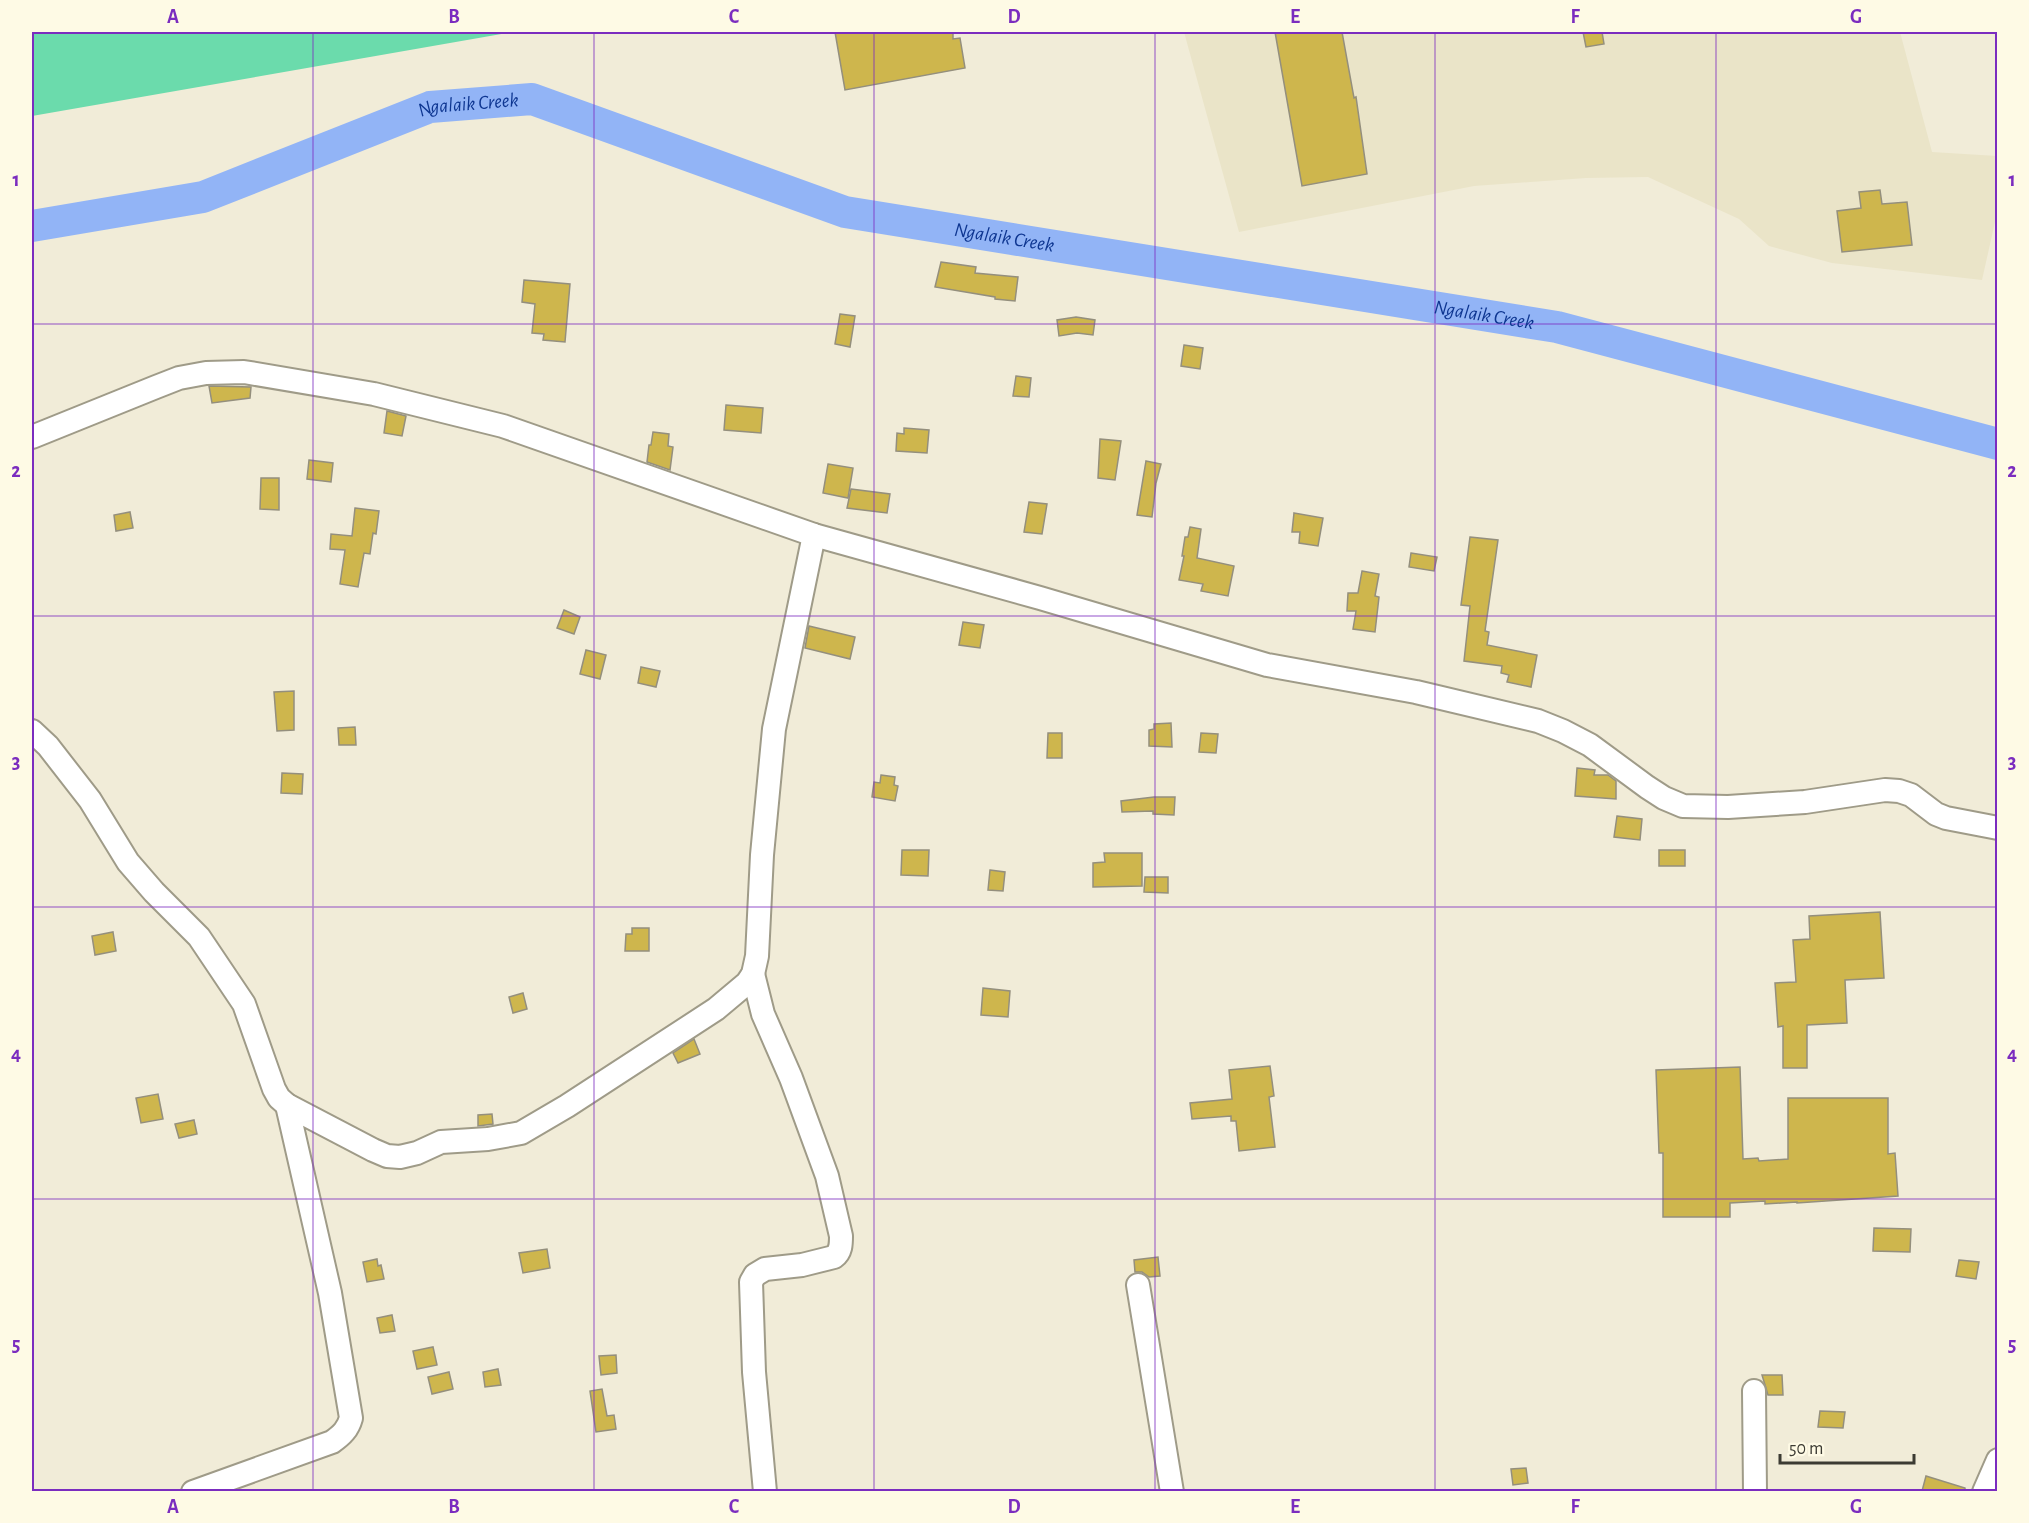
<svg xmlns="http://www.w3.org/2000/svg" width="2029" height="1523" font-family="'Alegreya Sans',sans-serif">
	<rect width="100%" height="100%" fill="#f1ecd8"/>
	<polygon fill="#eae4c8" points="1184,32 1900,32 1932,152 1997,156 1997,213 1982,280 1832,263 1769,246 1739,219 1648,177 1586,178 1474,186 1239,232"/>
	<polygon fill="#6bdbac" points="32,32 513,32 32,116"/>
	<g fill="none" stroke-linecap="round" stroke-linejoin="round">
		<path stroke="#92b4f6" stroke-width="32" id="s1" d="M 32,226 L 203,197 L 430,107 L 532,99 L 845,212 L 1557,327 L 1998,444"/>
	</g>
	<g fill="#ceb64d" stroke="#948f7d" stroke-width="1.5">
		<polygon points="835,32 953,32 953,39 960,38 965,68 845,90"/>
		<polygon points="1275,32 1342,32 1354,98 1356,97 1367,174 1302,186"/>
		<polygon points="1583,32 1602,32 1604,44 1586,47"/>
		<polygon points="1880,190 1882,204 1907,202 1912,245 1842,252 1837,211 1861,208 1859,192"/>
		<polygon points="941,262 976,267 975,273 1018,277 1015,301 995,299 995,297 935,287"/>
		<polygon points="524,280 570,284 565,342 543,340 544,334 532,333 535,304 522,302"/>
		<polygon points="840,314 855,316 850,347 835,344"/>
		<polygon points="1076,317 1095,320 1093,335 1077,333 1059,336 1057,320"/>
		<polygon points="1184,345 1203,348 1200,369 1181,366"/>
		<polygon points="1016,376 1031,378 1029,397 1013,396"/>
		<polygon points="209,386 251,387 250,398 212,403"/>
		<polygon points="726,405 763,408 761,433 724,430"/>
		<polygon points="387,411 406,416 402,436 384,433"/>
		<polygon points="904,428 929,430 927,453 896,451 897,433 904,434"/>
		<polygon points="653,432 669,434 668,446 673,447 670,470 647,462 649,445 651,445"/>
		<polygon points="1100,439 1121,441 1115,480 1098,478"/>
		<polygon points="309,460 333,463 331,482 307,479"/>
		<polygon points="1146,461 1161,464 1156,483 1152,517 1137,515"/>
		<polygon points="828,464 853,468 848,498 823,493"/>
		<polygon points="261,478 279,478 279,510 260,509"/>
		<polygon points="851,489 890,494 887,513 847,508"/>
		<polygon points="1029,502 1047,504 1042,534 1024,532"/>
		<polygon points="355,508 379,511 376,534 373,533 370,554 364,553 358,587 340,584 345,550 330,549 331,534 352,536"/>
		<polygon points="130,512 133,528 116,531 114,515"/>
		<polygon points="1294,513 1323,518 1318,546 1299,543 1300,532 1292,532"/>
		<polygon points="1190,527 1201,529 1197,558 1234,566 1228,596 1201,591 1203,584 1179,580 1184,556 1182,556 1185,537 1188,537"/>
		<polygon points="1470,537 1498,540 1485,631 1489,632 1487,645 1537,655 1531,687 1507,682 1509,675 1501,673 1502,666 1464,661 1470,606 1461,605"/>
		<polygon points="1411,553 1437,557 1434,571 1409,567"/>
		<polygon points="1362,571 1379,574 1375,596 1379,597 1375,632 1353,629 1356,611 1347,611 1348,593 1358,593"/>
		<polygon points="564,610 580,617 574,634 557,628"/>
		<polygon points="963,622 984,625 980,648 959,645"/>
		<polygon points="809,626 855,637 850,659 805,648"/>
		<polygon points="586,650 606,655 600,679 580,674"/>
		<polygon points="641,667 660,671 656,687 638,683"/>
		<polygon points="294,691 294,730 277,731 274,692"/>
		<polygon points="1171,723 1172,747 1149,746 1149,730 1154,729 1154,724"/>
		<polygon points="355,727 356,745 339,745 338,728"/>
		<polygon points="1048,733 1062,733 1062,758 1047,758"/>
		<polygon points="1201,733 1218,734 1216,753 1199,752"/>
		<polygon points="1577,768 1595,770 1594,775 1608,775 1616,781 1616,799 1575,796"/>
		<polygon points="282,773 303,774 302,794 281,793"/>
		<polygon points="881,775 895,777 894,785 898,786 895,801 872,797 874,782 880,783"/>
		<polygon points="1154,797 1175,797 1174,815 1153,814 1153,811 1122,812 1121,801"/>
		<polygon points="1617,816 1642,819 1640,840 1614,837"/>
		<polygon points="902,850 929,850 928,876 901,875"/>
		<rect x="1659" y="850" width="26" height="16"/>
		<polygon points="1104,853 1142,853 1142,886 1093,887 1093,863 1105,862"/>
		<polygon points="990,870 1005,872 1003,891 988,890"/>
		<polygon points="1145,877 1168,877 1168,893 1144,892"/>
		<polygon points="1880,912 1884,978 1845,980 1847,1023 1807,1025 1807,1068 1783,1068 1783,1026 1778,1027 1775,983 1796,982 1793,940 1810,939 1809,916"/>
		<polygon points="632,928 649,928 649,951 625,951 626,934 632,934"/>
		<polygon points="113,932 116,951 95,955 92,936"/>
		<polygon points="983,988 1010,991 1008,1017 981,1015"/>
		<polygon points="523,993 527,1009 513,1013 509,997"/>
		<polygon points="694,1039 700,1054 678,1063 673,1053"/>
		<polygon points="1270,1066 1274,1096 1269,1097 1275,1147 1239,1151 1236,1121 1231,1121 1231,1116 1192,1119 1190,1103 1232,1099 1229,1070"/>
		<polygon points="1740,1067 1743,1159 1758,1158 1759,1161 1788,1159 1788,1098 1888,1098 1888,1154 1895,1153 1898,1196 1797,1203 1797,1202 1765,1204 1765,1201 1730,1203 1730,1217 1663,1217 1663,1153 1659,1153 1656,1070"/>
		<polygon points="158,1094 163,1119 141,1123 136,1098"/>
		<polygon points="492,1114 493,1124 478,1126 478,1115"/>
		<polygon points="194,1120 197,1134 179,1138 175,1124"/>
		<polygon points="1874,1228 1911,1229 1910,1252 1873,1251"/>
		<polygon points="547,1249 550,1268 523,1273 519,1253"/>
		<polygon points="1158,1257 1160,1276 1149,1277 1142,1272 1135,1272 1134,1260"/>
		<polygon points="377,1259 378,1266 381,1265 384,1279 367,1282 363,1262"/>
		<polygon points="1959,1260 1979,1262 1976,1279 1956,1276"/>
		<polygon points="392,1315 395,1331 380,1333 377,1318"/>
		<polygon points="433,1347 437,1365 417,1369 413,1351"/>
		<polygon points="616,1355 617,1373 601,1375 599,1356"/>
		<polygon points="498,1369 501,1385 485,1387 483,1372"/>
		<polygon points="449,1372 453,1389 432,1394 428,1377"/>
		<polygon points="1762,1375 1782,1375 1783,1395 1768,1395"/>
		<polygon points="602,1389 607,1416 614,1415 616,1429 596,1432 590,1391"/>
		<polygon points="1820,1411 1845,1412 1843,1428 1818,1427"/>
		<polygon points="1526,1468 1528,1483 1513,1485 1511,1469"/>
		<polygon points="1926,1476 1965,1488 1965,1491 1922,1491"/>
	</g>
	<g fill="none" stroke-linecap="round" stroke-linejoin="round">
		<g stroke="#9f9b88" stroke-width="26">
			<g id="minor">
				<polyline points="32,437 156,387 179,378 206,373 244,372 374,394 503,426 814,535 1040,598 1267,665 1416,692 1538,721 1563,731 1590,745 1647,787 1664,798 1683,806 1728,807 1805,802 1885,790 1899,791 1911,795 1936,814 1946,818 1998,828"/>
				<polyline points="32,731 48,746 90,800 128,862 154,892 199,937 244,1004 274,1089 279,1098 287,1105 373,1150 387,1156 400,1157 417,1153 441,1142 488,1139 521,1133 567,1106 716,1009 747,983 753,974 757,956 762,855 774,729 814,535"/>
				<path d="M 753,974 L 763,1014 L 791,1078 L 827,1176 L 841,1236 C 841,1244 841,1252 834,1257 L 802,1265 L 765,1269 L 755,1275 L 751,1282 L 754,1372 L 765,1492"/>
				<polyline points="1138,1285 1172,1492"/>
				<polyline points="1754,1391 1755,1492"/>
				<path d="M 193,1492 L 332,1442 C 342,1435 348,1429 351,1418 L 330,1293 L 287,1105"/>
				<polyline points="1984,1492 1998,1460"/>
			</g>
		</g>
		<use href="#minor" stroke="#fff" stroke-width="22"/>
	</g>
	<path fill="none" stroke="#7b2cbf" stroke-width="1.5" stroke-opacity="0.55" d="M 313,32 L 313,1492M 594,32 L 594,1492M 874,32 L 874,1492M 1155,32 L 1155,1492M 1435,32 L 1435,1492M 1716,32 L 1716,1492M 32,324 L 1998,324M 32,616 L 1998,616M 32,907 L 1998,907M 32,1199 L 1998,1199"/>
	<g text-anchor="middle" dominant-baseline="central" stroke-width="6" stroke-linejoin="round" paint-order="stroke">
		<g font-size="20" font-style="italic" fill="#0e3691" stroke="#fefae5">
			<text stroke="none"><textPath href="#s1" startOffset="456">Ngalaik Creek</textPath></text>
			<text stroke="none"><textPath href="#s1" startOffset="1014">Ngalaik Creek</textPath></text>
			<text stroke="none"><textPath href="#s1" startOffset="1500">Ngalaik Creek</textPath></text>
		</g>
	</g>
	<rect width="2029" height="1523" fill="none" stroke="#fefae5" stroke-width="66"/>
	<path d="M1780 1454v9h134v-9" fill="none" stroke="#3c3b33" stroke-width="3"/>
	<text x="1789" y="1454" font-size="18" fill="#3c3b33" stroke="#fefae5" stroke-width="4.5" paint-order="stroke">50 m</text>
	<rect x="33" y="33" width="1963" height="1457" fill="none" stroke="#7b2cbf" stroke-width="2"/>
	<g font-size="20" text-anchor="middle" font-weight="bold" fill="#7b2cbf">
		<text x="173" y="23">A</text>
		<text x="454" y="23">B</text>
		<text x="734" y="23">C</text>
		<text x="1014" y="23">D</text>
		<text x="1295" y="23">E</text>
		<text x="1575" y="23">F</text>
		<text x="1856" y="23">G</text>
		<text x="16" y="186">1</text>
		<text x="2012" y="186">1</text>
		<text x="16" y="477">2</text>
		<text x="2012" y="477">2</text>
		<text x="16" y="768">3</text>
		<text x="2012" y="768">3</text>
		<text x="16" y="1060">4</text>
		<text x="2012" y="1060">4</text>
		<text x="16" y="1351">5</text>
		<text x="2012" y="1351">5</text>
		<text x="173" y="1513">A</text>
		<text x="454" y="1513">B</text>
		<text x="734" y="1513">C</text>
		<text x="1014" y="1513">D</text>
		<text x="1295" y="1513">E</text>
		<text x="1575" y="1513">F</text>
		<text x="1856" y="1513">G</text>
	</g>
</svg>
